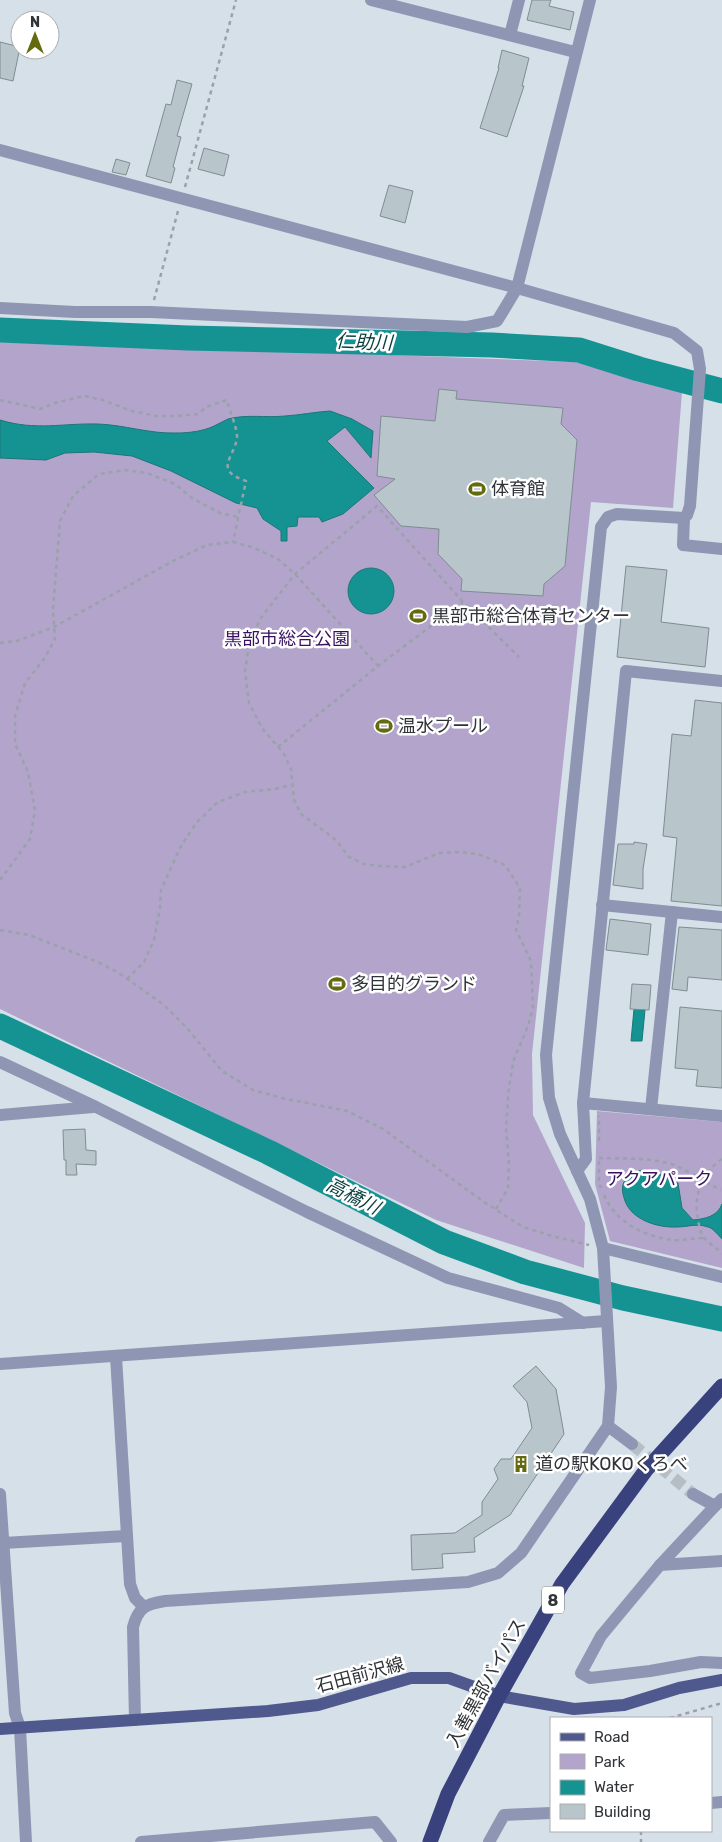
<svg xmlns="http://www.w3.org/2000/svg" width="722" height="1842" font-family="Rubik,'Noto Sans JP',sans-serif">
	<rect width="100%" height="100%" fill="#d6e0e9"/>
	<g fill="#b3a4cc">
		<polygon points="0,340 576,362 682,392 673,508 591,502 532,1054 533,1115 585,1223 584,1268 436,1220 0,1009"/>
		<polygon points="597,1111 722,1122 722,1268 610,1241 595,1184"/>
	</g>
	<g fill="#159393" stroke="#1d7677">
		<path d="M 330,411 L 352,419 L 373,431 L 371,458 L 345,427 L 327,441 L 374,488 L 343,514 L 322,522 L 319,517 L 298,517 L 297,526 L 287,527 L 287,541 L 281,541 L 281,531 L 263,519 L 257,508 L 236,503 L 171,471 L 132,456 L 94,452 L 65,453 L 46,460 L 0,458 L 0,420 C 36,431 63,423 98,424 C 125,425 150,434 177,433 C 189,433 204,431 214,426 C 219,424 223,421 228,419 C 247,414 266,418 285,416 C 300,415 315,412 330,411 Z"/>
		<circle cx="371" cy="591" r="23"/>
		<polygon points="634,1009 645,1010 642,1041 631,1041"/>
		<path d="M 642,1170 L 657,1173 L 678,1183 L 682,1208 L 693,1220 C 705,1219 718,1216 722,1204 L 722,1239 C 718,1235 713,1228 708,1227 C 697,1223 687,1227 677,1227 C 658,1228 632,1220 625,1201 C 623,1195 621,1188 624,1182 C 628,1173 634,1172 642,1170 Z"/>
	</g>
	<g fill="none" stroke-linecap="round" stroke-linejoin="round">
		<g stroke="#159393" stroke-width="25">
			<polyline points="0,330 188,338 492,345 579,350 639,369 722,391"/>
			<polyline points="0,1026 268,1152 444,1242 525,1272 623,1298 722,1319"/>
		</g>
	</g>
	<g fill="#b8c5ca" stroke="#7f8c91">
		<polygon points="532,0 551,0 549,6 574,12 570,30 527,20"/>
		<polygon points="0,42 20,47 13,81 0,78"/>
		<polygon points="502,50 529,58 522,86 524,86 507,137 480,128 499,68 498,68"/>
		<polygon points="177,80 192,84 177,136 181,137 173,167 175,168 171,183 146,176 166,104 171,105"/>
		<polygon points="204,148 229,155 224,176 198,169"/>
		<polygon points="116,159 130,163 126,175 112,172"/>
		<polygon points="389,185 413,191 405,223 380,216"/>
		<polygon points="439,389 457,391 456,399 563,408 561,424 577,440 565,566 544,584 543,596 461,591 462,579 438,554 439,529 401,526 374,495 395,479 377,476 381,416 435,421"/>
		<polygon points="626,566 667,570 661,622 709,628 705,667 617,657"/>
		<polygon points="695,700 722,703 722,906 671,901 677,838 663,836 672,734 691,736"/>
		<polygon points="634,842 647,844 643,869 643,889 613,885 618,844 634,844"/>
		<polygon points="610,919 651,924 648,955 606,950"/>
		<polygon points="679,927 722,930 722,980 688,977 687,991 672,989"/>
		<polygon points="632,984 651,985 649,1010 630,1009"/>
		<polygon points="680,1007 722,1011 722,1088 696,1086 698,1070 675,1068"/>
		<polygon points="85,1129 86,1150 96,1151 96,1165 76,1164 77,1175 66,1175 66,1160 64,1160 63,1130"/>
		<polygon points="536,1366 556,1389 564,1434 510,1515 474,1538 475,1552 442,1554 443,1568 412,1570 411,1535 455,1533 482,1515 482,1502 498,1479 494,1469 501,1459 511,1459 532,1428 527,1402 513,1386"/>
	</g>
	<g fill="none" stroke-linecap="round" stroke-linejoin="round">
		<polyline stroke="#b5bdc5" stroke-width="12" stroke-dasharray="12 6" stroke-linecap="butt" points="632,1444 693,1494"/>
		<g stroke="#9aa2a9" stroke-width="2.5" stroke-dasharray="4 4" stroke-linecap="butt">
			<polyline points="185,187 236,0"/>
			<polyline points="154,300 178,211"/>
			<path d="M 0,400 L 40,409 L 55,403 L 84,396 L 103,400 L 132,411 L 157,416 L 178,416 L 198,414 L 206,407 L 227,400 C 229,409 238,430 237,438 C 234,458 213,470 246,481 L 233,542"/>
			<polyline points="0,643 17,641 54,627 173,561 207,545 233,542 252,547 278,559 295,574 378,666"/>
			<polyline points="278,747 378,666 463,602"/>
			<polyline points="0,880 30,839 35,811 28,772 15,744 15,716 25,683 45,658 55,639 53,609 60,521 73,496 99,474 125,470 147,473 175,484 192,498 220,513 238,517"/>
			<polyline points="0,930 29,935 98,962 119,973 164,1005 187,1028 222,1071 253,1090 282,1098 347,1111 383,1129 484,1202 523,1227 552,1236 589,1245"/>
			<polyline points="127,979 144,962 154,940 160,908 161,890 180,848 196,823 218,802 245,792 275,789 291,785"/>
			<polyline points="599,1141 599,1116"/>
			<path d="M 599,1158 C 625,1159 653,1157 677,1166 C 692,1173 706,1183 721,1190"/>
			<path d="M 722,1159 C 702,1172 693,1196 698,1219 C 699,1226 700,1232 704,1238 C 709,1243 716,1248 722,1253"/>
			<polyline points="599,1161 599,1184 601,1188"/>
			<path d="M 604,1195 C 615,1222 645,1237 673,1240 C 683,1241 694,1238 704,1238"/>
			<polyline points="496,1209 508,1188 509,1164 506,1128 509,1086 514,1059 528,1026 533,1008 531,961 516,930 519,916 520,888 505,865 478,854 459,852 439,853 405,867 381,866 364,864 349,857 336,840 301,814 294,800 291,769 284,754 262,728 249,703 245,671 249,646 260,619 295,574 377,506 463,602 519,657"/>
			<polyline points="670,1718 722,1703"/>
			<polyline points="641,1831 641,1842"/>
		</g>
		<g stroke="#8f96b4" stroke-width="12">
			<polyline points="371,0 575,52"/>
			<polyline points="510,35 519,0"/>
			<polyline points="0,150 517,288 674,333 697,351 700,369 690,506 687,515 684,518 683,545 722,549"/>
			<polyline points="0,308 75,312 151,312 467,327 497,321 517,288 590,0"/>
			<polyline points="602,905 722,917"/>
			<polyline points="0,1062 96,1107 307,1212 448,1278 559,1308 583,1323"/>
			<polyline points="583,1103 722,1116"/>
			<polyline points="651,1109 672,912"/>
			<polyline points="0,1115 93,1107"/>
			<polyline points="577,1171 586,1159 583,1103 626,671 722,681"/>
			<polyline points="603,1248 722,1277"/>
			<polyline points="116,1357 130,1584 135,1598 144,1607"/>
			<polyline points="0,1364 606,1321"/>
			<polyline points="608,1426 632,1444"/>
			<polyline points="0,1494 15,1713 20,1728 26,1842"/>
			<polyline points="693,1494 715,1506 722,1499"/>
			<polyline points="715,1506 660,1565 601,1636 581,1673 590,1678 650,1671 701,1662 722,1663"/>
			<polyline points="3,1543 126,1536"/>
			<polyline points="660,1565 722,1561"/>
			<path d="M 135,1720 L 133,1627 C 138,1608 145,1604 165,1601 L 468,1582 L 498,1573 L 521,1553 L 608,1426 L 611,1387 L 603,1248 L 590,1199 L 560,1134 L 549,1098 L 546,1055 L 601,527 L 608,517 L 617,514 L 684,518"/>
			<polyline points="711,1803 722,1802"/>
			<polyline points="141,1842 375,1822 391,1842"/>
			<polyline points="489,1842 504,1815 551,1813"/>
		</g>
		<polyline stroke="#50598d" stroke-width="12" points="0,1729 268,1711 318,1705 411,1678 449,1678 499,1696 574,1709 624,1705 679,1688 722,1680"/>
		<polyline stroke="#3a427d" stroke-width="15" points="430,1842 448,1794 499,1696 562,1584 646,1470 722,1386"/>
	</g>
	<defs>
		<g id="stadium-bare" transform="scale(1.35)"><path d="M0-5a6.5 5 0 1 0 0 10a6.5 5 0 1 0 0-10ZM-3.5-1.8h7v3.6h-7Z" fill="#636b0e" stroke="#fff" stroke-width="2.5" paint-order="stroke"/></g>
		<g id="building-bare" transform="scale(1.35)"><path d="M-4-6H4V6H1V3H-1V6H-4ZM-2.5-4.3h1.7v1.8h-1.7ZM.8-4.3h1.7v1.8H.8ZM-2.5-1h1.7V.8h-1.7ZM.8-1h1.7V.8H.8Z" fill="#636b0e" stroke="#fff" stroke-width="2.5" paint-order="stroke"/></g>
	</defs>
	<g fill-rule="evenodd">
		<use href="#stadium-bare" x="477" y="489"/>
		<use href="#stadium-bare" x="418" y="616"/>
		<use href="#stadium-bare" x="384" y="726"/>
		<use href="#stadium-bare" x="337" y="984"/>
		<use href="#building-bare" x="521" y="1464"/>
	</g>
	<g text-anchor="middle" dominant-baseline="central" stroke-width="5" stroke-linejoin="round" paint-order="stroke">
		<rect fill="#fff" stroke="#6e7073" stroke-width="1" x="542" y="1586.5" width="22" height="27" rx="4"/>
		<g font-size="16" font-weight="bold" fill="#303337">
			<text x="553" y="1600">8</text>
		</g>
		<g font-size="18" fill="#303337" stroke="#fff" text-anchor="start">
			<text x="491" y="489">体育館</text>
			<text x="432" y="616">黒部市総合体育センター</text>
			<text x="398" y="726">温水プール</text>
			<text x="351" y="984">多目的グランド</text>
			<text x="535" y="1464">道の駅KOKOくろべ</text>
		</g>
		<g font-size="18" fill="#39105f" stroke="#fff">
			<text x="287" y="639">黒部市総合公園</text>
			<text x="659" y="1179">アクアパーク</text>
		</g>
		<g font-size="18" fill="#303337" stroke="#fff">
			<text transform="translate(360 1675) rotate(-15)">石田前沢線</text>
			<text transform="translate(486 1683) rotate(-61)">入善黒部バイパス</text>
		</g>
		<g font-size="19" font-style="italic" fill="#0a3e3e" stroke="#fff">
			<text transform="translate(364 342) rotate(2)">仁助川</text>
			<text transform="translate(353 1196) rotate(27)">高橋川</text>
		</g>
	</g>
	<rect x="550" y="1717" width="162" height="115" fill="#ffffff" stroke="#acadaf"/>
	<rect x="560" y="1733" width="25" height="8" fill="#50598d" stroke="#acadaf"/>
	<text x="594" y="1742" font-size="15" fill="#303337">Road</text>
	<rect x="560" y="1754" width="25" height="15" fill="#b3a4cc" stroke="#acadaf"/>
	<text x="594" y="1767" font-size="15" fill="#303337">Park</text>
	<rect x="560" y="1780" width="25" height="15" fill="#159393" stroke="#acadaf"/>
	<text x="594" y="1792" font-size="15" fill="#303337">Water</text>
	<rect x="560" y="1804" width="25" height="15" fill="#b8c5ca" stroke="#acadaf"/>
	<text x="594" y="1817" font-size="15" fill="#303337">Building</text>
	<g transform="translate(35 35)"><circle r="24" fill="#ffffff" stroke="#acadaf"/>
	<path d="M0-4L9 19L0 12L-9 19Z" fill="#636b0e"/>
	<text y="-8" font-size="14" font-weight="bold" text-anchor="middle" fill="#303337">N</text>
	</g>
</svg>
